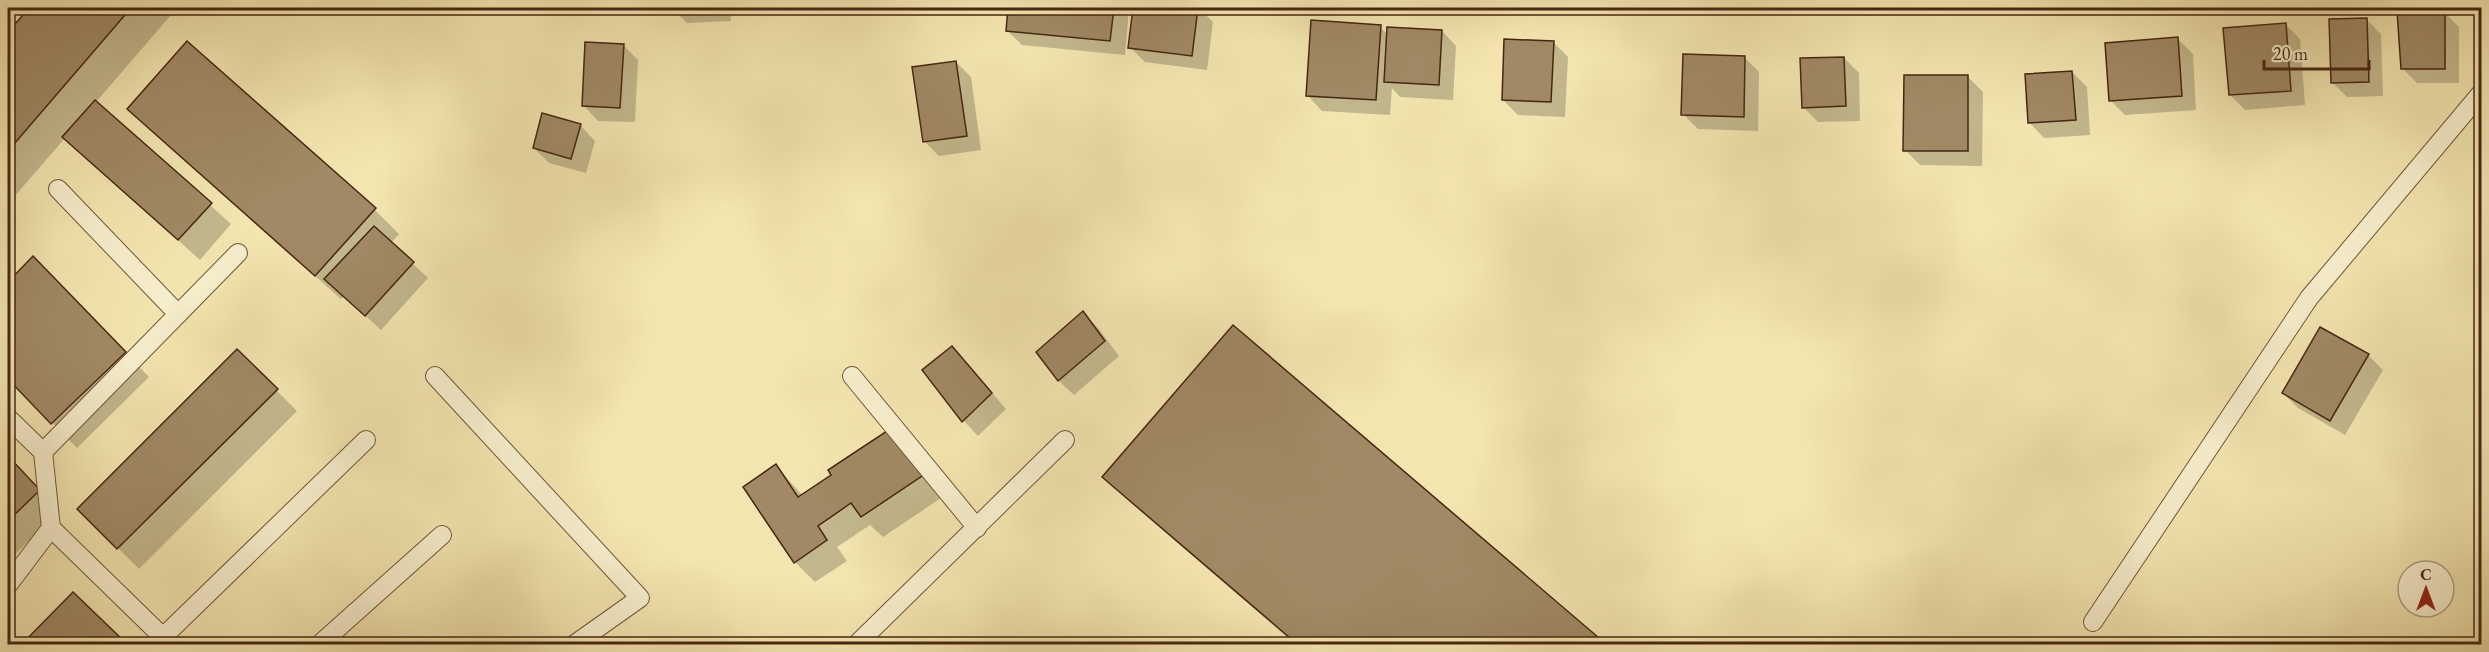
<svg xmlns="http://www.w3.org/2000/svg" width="2489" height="652" font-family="'EB Garamond',serif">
	<rect width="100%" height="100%" fill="#f3e5b0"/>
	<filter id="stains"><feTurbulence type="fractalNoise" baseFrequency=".00333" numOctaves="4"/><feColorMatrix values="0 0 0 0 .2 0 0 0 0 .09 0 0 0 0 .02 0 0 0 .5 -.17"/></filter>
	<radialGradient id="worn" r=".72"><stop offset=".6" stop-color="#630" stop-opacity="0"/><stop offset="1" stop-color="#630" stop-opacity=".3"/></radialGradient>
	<g fill="#0003">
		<polygon points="31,8 177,8 96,102 231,224 200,260 65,138 8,204 8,35"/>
		<polygon points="672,8 730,8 731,21 687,23"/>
		<polygon points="742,8 786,8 786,10 745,10"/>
		<polygon points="1009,8 1129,8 1125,55 1022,45 1007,30"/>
		<polygon points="1135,8 1198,8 1213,22 1207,70 1145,62 1130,47"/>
		<polygon points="2444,12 2459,27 2459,83 2417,83 2402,68"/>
		<polygon points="2366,19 2381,34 2383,96 2347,97 2332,82"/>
		<polygon points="2285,24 2300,39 2305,105 2245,110 2230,95"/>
		<polygon points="1380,27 1388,35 1442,31 1456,46 1453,100 1400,97 1392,88 1390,115 1322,111 1308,96"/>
		<polygon points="2178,39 2193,54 2196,110 2125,115 2110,100"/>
		<polygon points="1553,42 1568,57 1565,117 1518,115 1503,100"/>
		<polygon points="623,45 638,60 635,122 598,121 584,106"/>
		<polygon points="1744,57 1759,72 1758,131 1698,129 1683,114"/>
		<polygon points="1844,58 1859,73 1860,121 1818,122 1803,107"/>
		<polygon points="956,62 971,77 981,150 939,156 924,141"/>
		<polygon points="2072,72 2087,87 2090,135 2044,138 2030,123"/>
		<polygon points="1968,77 1983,92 1982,166 1920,165 1905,150"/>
		<polygon points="129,109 374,209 399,234 391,243 428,278 381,330 344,296 341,299 154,133"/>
		<polygon points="544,115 581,126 595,141 586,173 549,163 534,148"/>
		<polygon points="33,259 149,377 77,448 8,377 8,284"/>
		<polygon points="1083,313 1098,328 1119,356 1074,395 1059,381 1038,352"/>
		<polygon points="1234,327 1603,644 1295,644 1129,501 1104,477"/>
		<polygon points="237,351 297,411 139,569 79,509"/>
		<polygon points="2368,355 2383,370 2345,435 2298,408 2283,393"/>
		<polygon points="966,363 1006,409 978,436 964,421 924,370"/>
		<polygon points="913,450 944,496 883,537 870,525 837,547 847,561 815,582 795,562 776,466 803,496"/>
		<polygon points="8,457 60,511 10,559 8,556"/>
		<polygon points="73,595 124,644 24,644"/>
	</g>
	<g fill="#a08964" stroke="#472611" stroke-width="1.5">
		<polygon points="29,8 131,8 8,151 8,32"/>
		<polygon points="1008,8 1114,8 1110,41 1006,31"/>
		<polygon points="1133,8 1198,8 1192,56 1128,48"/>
		<polygon points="2397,11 2445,11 2445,69 2401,69"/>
		<polygon points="2367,18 2369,82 2331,83 2329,19"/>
		<polygon points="1311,20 1381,25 1376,100 1306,96"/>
		<polygon points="2286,23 2291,91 2229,95 2223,28"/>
		<polygon points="1387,27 1442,30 1439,85 1384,82"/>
		<polygon points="2178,37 2182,96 2109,101 2105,43"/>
		<polygon points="1504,39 1554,41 1551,102 1502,100"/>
		<polygon points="187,41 376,208 315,276 127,109"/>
		<polygon points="585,42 624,44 620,108 582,106"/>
		<polygon points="1683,54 1745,56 1744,117 1681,115"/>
		<polygon points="1844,57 1846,106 1802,108 1800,58"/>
		<polygon points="956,61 967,136 923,142 912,67"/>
		<polygon points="2072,71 2076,120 2028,123 2025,74"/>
		<polygon points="1904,75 1968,75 1968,151 1903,151"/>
		<polygon points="95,100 212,203 178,240 62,137"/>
		<polygon points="542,113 581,124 571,159 533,148"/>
		<polygon points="374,226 414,262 365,316 324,279"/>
		<polygon points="33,256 126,352 51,424 8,379 8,282"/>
		<polygon points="1083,311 1105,341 1058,381 1036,352"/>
		<polygon points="1233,325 1606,644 1297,644 1102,477"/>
		<polygon points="2320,327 2369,354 2330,421 2282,393"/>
		<polygon points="952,346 992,393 962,422 922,370"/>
		<polygon points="237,349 278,389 117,549 77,509"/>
		<polygon points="893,427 925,474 861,517 851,503 818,526 827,540 794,563 743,487 776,464 798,497 831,475 828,470"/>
		<polygon points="8,456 40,490 8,521"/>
		<polygon points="73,592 127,644 22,644"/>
	</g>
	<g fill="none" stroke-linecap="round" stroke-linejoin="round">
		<g stroke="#725639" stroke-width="20">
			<g id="lane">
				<polyline points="58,189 178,314"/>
				<polyline points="435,376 640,598 575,644"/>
				<polyline points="852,376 977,528"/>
				<polyline points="8,418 43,452"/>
				<polyline points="51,528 170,644"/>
				<polyline points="8,585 51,528 43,452 238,253"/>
				<polyline points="2093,622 2309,298 2482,92"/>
				<polyline points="163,637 366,440"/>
				<polyline points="320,644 442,535"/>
				<polyline points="857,644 1065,440"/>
			</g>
		</g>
		<use href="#lane" stroke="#f7eecc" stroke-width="18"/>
	</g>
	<rect width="2489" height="652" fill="none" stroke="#f3e5b0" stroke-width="30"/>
	<rect x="9" y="9" width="2471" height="634" fill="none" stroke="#472611" stroke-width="3"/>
	<rect x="15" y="15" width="2459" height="622" fill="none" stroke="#472611" stroke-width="1.5"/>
	<g transform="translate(2426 589)"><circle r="28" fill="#f7eecc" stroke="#b19e81" stroke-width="1.5"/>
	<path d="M0-4.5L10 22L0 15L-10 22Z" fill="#8f2418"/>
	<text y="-9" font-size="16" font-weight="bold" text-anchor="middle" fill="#472611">С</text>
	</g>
	<path d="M2264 60v9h105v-9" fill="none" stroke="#472611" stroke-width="3"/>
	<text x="2273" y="60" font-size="18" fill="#472611" stroke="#f7eecc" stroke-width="4.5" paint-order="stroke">20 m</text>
	<rect width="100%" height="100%" filter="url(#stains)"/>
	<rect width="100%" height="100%" fill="url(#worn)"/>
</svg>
